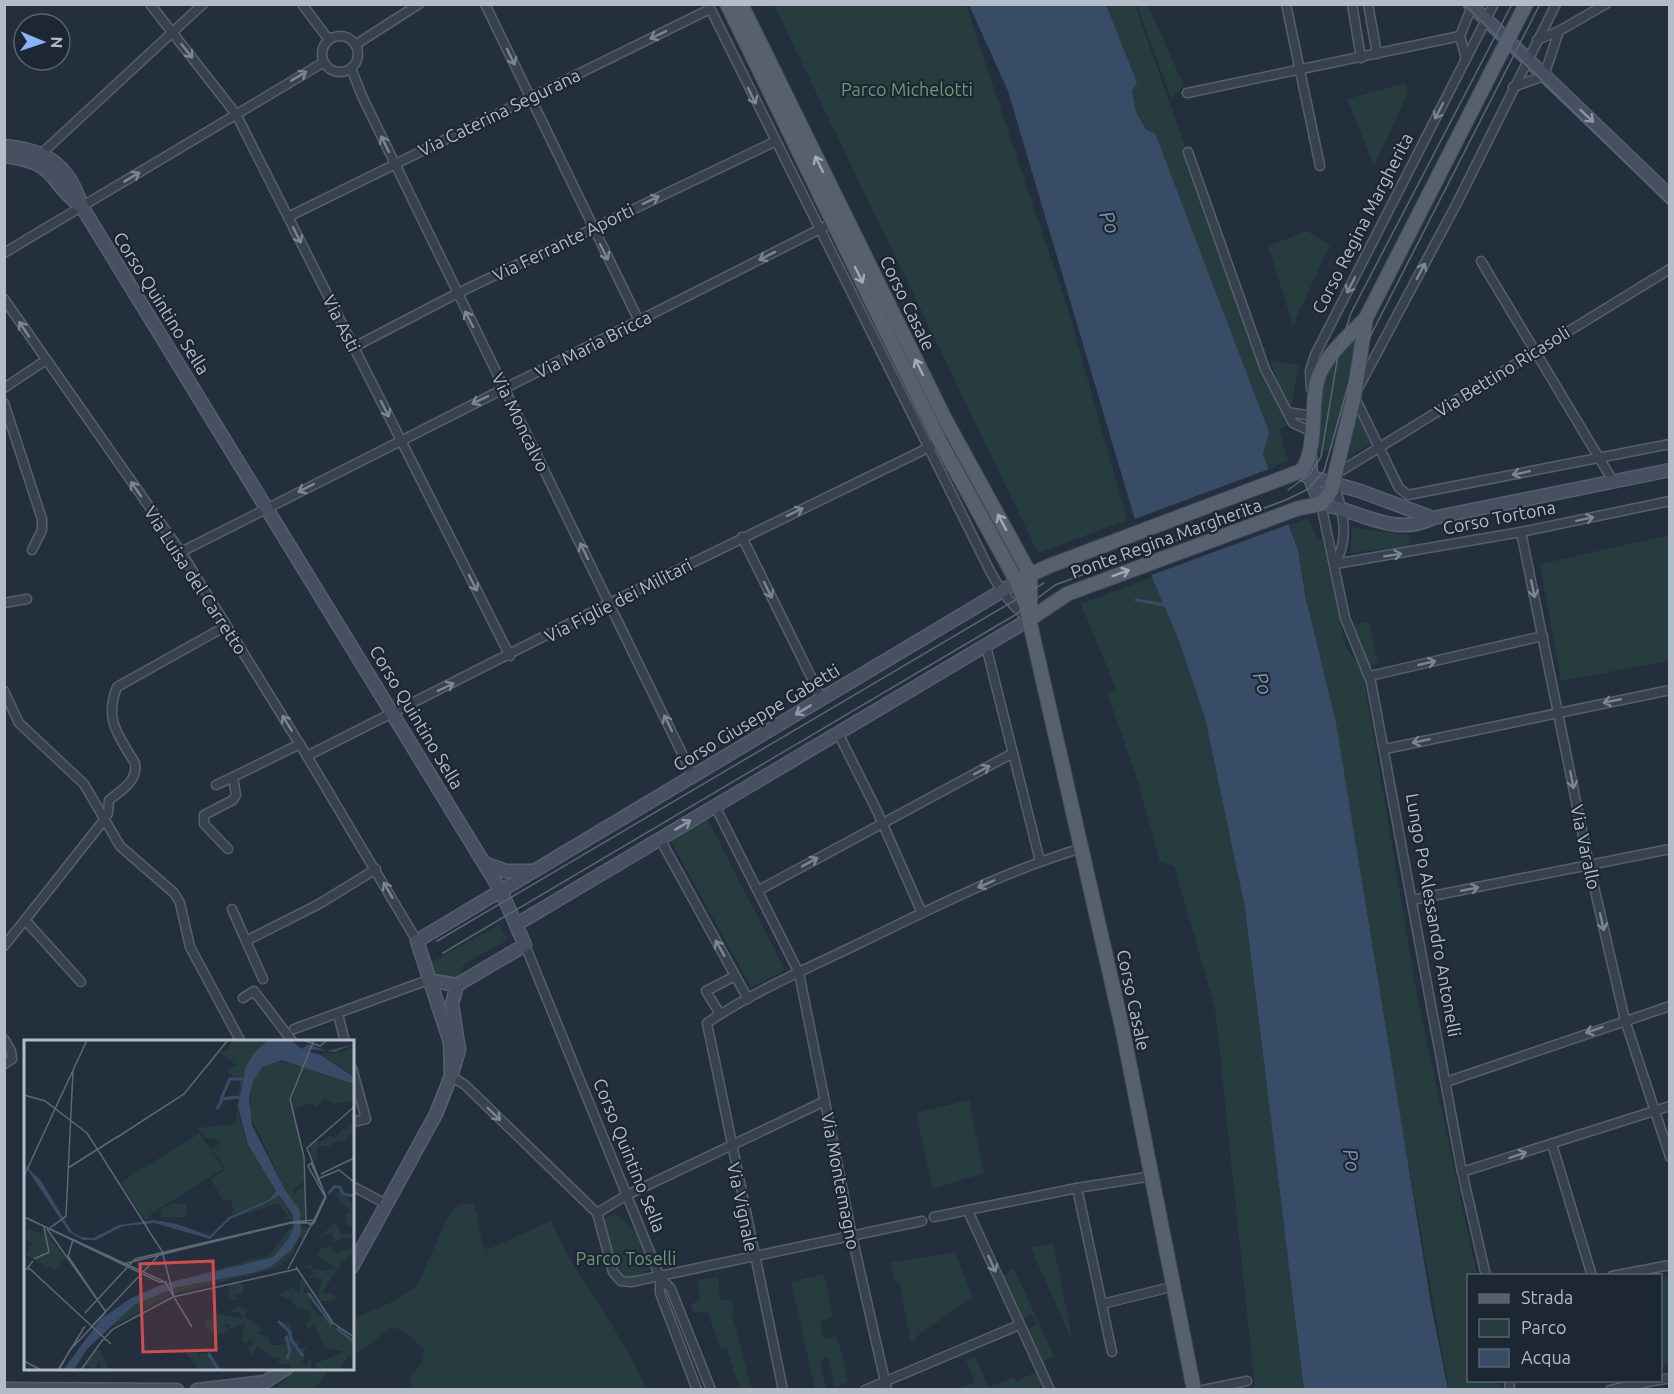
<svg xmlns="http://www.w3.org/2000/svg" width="1674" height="1394" font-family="Ubuntu,sans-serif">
	<rect width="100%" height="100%" fill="#242f3e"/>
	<g fill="#263c3f">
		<polygon points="774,5 966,5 1067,306 1127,520 1038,553"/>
		<polygon points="1091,5 1135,5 1223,253 1291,424 1279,429 1288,461 1269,469 1262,453"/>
		<polygon points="1137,5 1148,5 1184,86 1171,98"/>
		<polygon points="1406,83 1408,93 1374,166 1347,99"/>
		<polygon points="1307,231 1330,245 1293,325 1268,246"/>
		<path d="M 1360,334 L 1336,449 L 1319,452 C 1322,405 1317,365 1360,334 Z"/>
		<polygon points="1270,361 1298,365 1292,405 1286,404"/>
		<polygon points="1358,415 1373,443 1350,456 1352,436"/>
		<polygon points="1309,518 1317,541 1322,539 1346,647 1363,673 1417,995 1477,1275 1468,1276 1468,1380 1499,1381 1501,1389 1449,1389 1298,550 1290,525"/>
		<polygon points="1352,527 1408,535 1410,546 1350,553"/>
		<polygon points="1669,535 1669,661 1561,681 1540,564"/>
		<polygon points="1152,577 1179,641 1205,718 1245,908 1304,1389 1255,1389 1215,1008 1174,866 1160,862 1138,782 1107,693 1116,689 1081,604"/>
		<polygon points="1369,622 1378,663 1369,666 1353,625"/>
		<polygon points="707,818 785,970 751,987 670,840"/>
		<polygon points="500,924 507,940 464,964 458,978 440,978 429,964"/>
		<polygon points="969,1100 984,1173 933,1189 916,1113"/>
		<path d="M 460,1204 L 473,1204 L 478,1217 L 482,1246 L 487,1250 L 551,1221 C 576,1280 622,1329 646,1389 L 413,1389 L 409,1378 L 422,1363 L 424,1350 C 414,1340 406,1328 391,1328 L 353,1356 L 353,1319 L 394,1301 L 417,1286 L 450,1212 Z"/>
		<polygon points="616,1214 639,1235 653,1268 631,1278 612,1279 594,1222"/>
		<polygon points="1053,1243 1073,1343 1031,1248"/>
		<polygon points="955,1253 973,1297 915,1337 916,1341 911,1342 899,1282 895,1282 890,1262"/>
		<polygon points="1014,1269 1054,1356 1042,1362 1027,1330 1037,1324 1032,1315 1023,1319 1003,1275"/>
		<polygon points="824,1274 833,1317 820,1321 824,1339 837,1336 848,1382 835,1387 828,1357 820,1360 826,1389 815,1389 791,1282"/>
		<polygon points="718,1277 720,1300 734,1301 732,1315 752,1389 740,1389 726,1347 721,1349 707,1311 694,1313 691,1305 700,1299 698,1280"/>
		<polygon points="1669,1278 1669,1365 1661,1367 1661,1279"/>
		<polygon points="975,1356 988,1387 1014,1377 1016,1381 1038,1371 1045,1384 1033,1389 957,1390 975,1382 966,1360"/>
		<polygon points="296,1369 296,1368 330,1369 314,1389 275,1389"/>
	</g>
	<polygon fill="#394c67" points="969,5 1106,5 1137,83 1132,91 1136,112 1146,130 1155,133 1269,432 1263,454 1298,550 1306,599 1336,723 1432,1310 1448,1389 1304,1389 1245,908 1205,718 1179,641 1152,577 1008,91"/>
	<polygon fill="#242f3e" points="1272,468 1292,523 1149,576 1132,520"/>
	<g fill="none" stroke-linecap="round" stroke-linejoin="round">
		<polyline stroke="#394c67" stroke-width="3" points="1136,600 1166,605"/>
		<g stroke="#565f6c" stroke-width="11">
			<g id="street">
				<polyline points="150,4 236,114 510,656"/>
				<polyline points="302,4 329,40"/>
				<polyline points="485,4 639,321"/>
				<path d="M 708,4 L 991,573 C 1001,591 1012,607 1029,619"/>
				<polyline points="1286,4 1320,166"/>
				<polyline points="1352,4 1361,58"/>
				<polyline points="1368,4 1377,54"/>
				<polyline points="1556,4 1457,203 1354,396 1399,488 1408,495 1670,444"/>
				<circle cx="340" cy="54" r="18"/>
				<polyline points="1537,40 1559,31 1606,4"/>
				<polyline points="355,45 419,4"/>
				<polyline points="1466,59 1460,36 1472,6"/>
				<polyline points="351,68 362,96 693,776"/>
				<polyline points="1513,87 1544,76 1559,31"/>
				<polyline points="1187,93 1460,36"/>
				<polyline points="1188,152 1265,369 1293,423 1310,431"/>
				<polyline points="42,153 203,4"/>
				<polyline points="288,217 710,9"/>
				<polyline points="4,253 324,62"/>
				<polyline points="1481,261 1613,481"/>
				<polyline points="4,299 181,552 307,756 417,941"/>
				<polyline points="354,347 456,294 774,142"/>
				<polyline points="4,388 46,360"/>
				<polyline points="1311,389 1310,371 1315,355 1494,4"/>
				<polyline points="4,403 42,519 42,530 32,550"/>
				<polyline points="1287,412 1312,416"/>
				<polyline points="1336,474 1670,269"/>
				<path d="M 1334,484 C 1343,511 1350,538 1335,564"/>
				<polyline points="1321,504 1345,618 1371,682 1461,1167 1486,1276"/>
				<polyline points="1521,532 1589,865 1625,1020 1670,1157"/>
				<polyline points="742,537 822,699"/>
				<polyline points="181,552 836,221"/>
				<polyline points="1335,564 1521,532 1670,501"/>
				<polyline points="4,603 27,599"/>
				<polyline points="986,646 1040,861"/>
				<polyline points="1370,676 1543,636"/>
				<polyline points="4,691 19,723 84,784 120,846 174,893 180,903 190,947 241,1042"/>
				<polyline points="838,733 878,813 922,913"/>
				<polyline points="1385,749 1670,690"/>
				<polyline points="307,756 610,603 940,442"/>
				<polyline points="216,785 233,777"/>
				<polyline points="715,806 799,973 852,1236 887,1390"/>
				<polyline points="660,839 748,999"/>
				<polyline points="228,849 204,824 204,815 233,800 236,795 233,777 300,744"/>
				<polyline points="759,890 1013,753"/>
				<polyline points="1412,900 1670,849"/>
				<polyline points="232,909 246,941 319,904 376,869"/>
				<polyline points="246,941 263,979"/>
				<polyline points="525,945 660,1277 671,1289 711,1390"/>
				<polyline points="4,946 25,920"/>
				<path d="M 81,982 L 25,920 L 104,820 L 108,813 L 109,800 C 122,790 138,781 135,763 C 118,735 104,719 117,687 L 226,626"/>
				<polyline points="243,998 254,991 293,1042"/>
				<polyline points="338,1014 345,1042"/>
				<polyline points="720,1014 706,991 735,976"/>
				<polyline points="294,1029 428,980"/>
				<polyline points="4,1039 11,1051 12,1059 4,1064"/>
				<polyline points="352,1068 366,1119 352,1122"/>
				<polyline points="451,1076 465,1085 597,1213"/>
				<polyline points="1446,1082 1670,1006"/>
				<polyline points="1552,1144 1592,1276"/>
				<polyline points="1462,1172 1670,1106"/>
				<polyline points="352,1186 386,1204"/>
				<polyline points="1077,1188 1112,1352"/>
				<polyline points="968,1211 1050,1390"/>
				<polyline points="597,1213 613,1272 621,1281 631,1282 922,1221"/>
				<polyline points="597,1213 627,1195 825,1101"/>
				<polyline points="934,1217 1077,1188 1153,1176"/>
				<polyline points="1612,1276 1670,1265"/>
				<polyline points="660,1277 660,1293 697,1390"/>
				<polyline points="1102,1304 1175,1286"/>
				<polyline points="1509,1380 1510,1390"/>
				<polyline points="1660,1380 1670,1378"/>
				<path d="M 783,1390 L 707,1023 C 754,991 809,968 860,943 C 933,908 1005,871 1082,848"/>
				<polyline points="865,1390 1019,1325"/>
				<polyline points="1203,1390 1247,1381"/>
				<polyline points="1610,1390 1658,1380"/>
			</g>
		</g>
		<g stroke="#565f6c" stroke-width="15">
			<g id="secondary">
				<polyline points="1470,4 1670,196"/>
				<path d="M 4,146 C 47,150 69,164 82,207 L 501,891 L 525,945 L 457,985 L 428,980"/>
				<path d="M 4,156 C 60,163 45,180 82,207"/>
				<path d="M 1310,454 L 1311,481 L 1321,504 C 1360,510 1394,538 1433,518 L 1670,470"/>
				<polyline points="1304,475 1360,491 1433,518"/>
				<polyline points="484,863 506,871 532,871"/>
				<polyline points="517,924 1030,619"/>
				<polyline points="451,1076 450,1042 417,941 1017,582"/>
				<polyline points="352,1267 436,1114 451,1076 459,1050 452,1004 457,985"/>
				<polyline points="4,1389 177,1390"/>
				<polyline points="197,1390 265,1382 287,1368"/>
			</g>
		</g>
		<g stroke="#414a57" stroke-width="16">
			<g id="primary">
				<polyline points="727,4 940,442 1017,582 1026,606 1122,1027 1194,1390"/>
				<polyline points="741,4 945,419 1030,574 1030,608"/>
				<path d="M 1023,578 L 1049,566 L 1301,471 C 1317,454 1311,405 1317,381 C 1324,356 1347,338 1364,320"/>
				<polyline points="1030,619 1067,594 1299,508 1321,504 1331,491 1354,396 1366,318 1526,4"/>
			</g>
		</g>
		<use href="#street" stroke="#38414e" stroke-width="8"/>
		<use href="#secondary" stroke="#465061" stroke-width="12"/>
		<use href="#primary" stroke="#56606e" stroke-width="14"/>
		<g stroke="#5a6575" stroke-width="1.5">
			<polyline points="1464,4 1670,206"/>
			<polyline points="1288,490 1310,474 1321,457 1338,355 1351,313 1512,4"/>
			<polyline points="437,941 1044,583"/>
			<polyline points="443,953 1015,615 1055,585 1286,500 1308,489 1324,471 1352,372 1540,4"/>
		</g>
	</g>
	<defs><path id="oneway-shaft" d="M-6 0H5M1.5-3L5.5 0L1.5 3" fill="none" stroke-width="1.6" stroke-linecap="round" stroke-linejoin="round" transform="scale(1.5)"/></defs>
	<g stroke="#7c8592">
		<use href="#oneway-shaft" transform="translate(658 35) rotate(154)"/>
		<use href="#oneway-shaft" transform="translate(187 51) rotate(52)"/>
		<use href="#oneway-shaft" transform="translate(511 57) rotate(64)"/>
		<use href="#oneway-shaft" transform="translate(299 76) rotate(-31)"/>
		<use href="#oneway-shaft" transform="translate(752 96) rotate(64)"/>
		<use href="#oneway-shaft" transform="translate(1439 111) rotate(117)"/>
		<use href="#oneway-shaft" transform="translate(385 144) rotate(-116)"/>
		<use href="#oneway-shaft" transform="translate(132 177) rotate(-31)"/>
		<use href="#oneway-shaft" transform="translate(651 200) rotate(-25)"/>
		<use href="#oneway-shaft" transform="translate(297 235) rotate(63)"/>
		<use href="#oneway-shaft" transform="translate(604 252) rotate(63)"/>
		<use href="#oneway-shaft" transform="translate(767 256) rotate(153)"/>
		<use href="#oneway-shaft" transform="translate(1421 271) rotate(-62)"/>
		<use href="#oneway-shaft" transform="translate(1351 285) rotate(117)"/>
		<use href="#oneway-shaft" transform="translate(469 319) rotate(-117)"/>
		<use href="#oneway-shaft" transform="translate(24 329) rotate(-124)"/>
		<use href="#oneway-shaft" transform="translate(480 400) rotate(154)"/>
		<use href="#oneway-shaft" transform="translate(385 409) rotate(63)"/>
		<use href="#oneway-shaft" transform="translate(1521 473) rotate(168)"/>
		<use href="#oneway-shaft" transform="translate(306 488) rotate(153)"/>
		<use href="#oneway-shaft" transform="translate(136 489) rotate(-125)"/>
		<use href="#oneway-shaft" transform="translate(795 512) rotate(-26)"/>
		<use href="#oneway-shaft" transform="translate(1585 519) rotate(-12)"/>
		<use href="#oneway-shaft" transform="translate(584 551) rotate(-116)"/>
		<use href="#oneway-shaft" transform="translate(1393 555) rotate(-9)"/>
		<use href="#oneway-shaft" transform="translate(473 583) rotate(63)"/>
		<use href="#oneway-shaft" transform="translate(1533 589) rotate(78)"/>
		<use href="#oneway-shaft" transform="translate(768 590) rotate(64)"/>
		<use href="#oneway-shaft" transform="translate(1427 663) rotate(-13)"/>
		<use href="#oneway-shaft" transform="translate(446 687) rotate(-26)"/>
		<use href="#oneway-shaft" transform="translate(1612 701) rotate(169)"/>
		<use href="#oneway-shaft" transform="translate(287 723) rotate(-122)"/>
		<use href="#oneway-shaft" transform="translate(668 723) rotate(-116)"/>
		<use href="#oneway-shaft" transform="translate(1421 741) rotate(168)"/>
		<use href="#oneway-shaft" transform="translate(982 770) rotate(-28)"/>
		<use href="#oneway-shaft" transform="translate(1572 780) rotate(79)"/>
		<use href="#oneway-shaft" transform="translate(810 862) rotate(-29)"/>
		<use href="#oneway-shaft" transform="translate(986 884) rotate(156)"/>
		<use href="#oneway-shaft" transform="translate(1470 889) rotate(-11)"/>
		<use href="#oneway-shaft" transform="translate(388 890) rotate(-120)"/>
		<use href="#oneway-shaft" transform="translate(1602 922) rotate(77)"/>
		<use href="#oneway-shaft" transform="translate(720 948) rotate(-119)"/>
		<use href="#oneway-shaft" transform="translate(1594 1030) rotate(161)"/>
		<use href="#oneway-shaft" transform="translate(494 1114) rotate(44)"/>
		<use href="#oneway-shaft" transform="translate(1518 1155) rotate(-18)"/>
		<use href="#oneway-shaft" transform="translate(992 1264) rotate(66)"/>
	</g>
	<g stroke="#8e96a5">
		<use href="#oneway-shaft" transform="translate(1587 116) rotate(43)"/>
		<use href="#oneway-shaft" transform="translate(803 710) rotate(149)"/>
		<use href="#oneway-shaft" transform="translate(683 825) rotate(-31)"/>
	</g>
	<g stroke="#a1aab7">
		<use href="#oneway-shaft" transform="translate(819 164) rotate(-116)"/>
		<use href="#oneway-shaft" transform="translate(859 275) rotate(64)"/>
		<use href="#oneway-shaft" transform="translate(919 367) rotate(-116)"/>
		<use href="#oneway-shaft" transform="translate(1002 522) rotate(-118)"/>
		<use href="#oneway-shaft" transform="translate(1121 573) rotate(-20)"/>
	</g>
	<g text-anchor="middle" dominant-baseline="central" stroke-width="4.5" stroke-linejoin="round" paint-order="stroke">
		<g font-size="18" fill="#6b9a76" stroke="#1d2633">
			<text x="907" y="89">Parco Michelotti</text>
			<text x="626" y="1258">Parco Toselli</text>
		</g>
		<g font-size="18" fill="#b4bcc9" stroke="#1d2633">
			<text transform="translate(499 112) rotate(-26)">Via Caterina Segurana</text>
			<text transform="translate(1362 223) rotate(-63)">Corso Regina Margherita</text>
			<text transform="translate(563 242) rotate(-26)">Via Ferrante Aporti</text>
			<text transform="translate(162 303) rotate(58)">Corso Quintino Sella</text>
			<text transform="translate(908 303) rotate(64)">Corso Casale</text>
			<text transform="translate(342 323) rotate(63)">Via Asti</text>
			<text transform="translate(593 344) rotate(-27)">Via Maria Bricca</text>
			<text transform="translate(1502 371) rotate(-32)">Via Bettino Ricasoli</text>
			<text transform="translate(521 422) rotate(64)">Via Moncalvo</text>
			<text transform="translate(1499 517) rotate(-11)">Corso Tortona</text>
			<text transform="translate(1166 538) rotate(-20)">Ponte Regina Margherita</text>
			<text transform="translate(196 580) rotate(57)">Via Luisa del Carretto</text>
			<text transform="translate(618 600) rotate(-27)">Via Figlie dei Militari</text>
			<text transform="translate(417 717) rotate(59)">Corso Quintino Sella</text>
			<text transform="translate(756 717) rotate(-31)">Corso Giuseppe Gabetti</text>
			<text transform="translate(1586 847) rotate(78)">Via Varallo</text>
			<text transform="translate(1434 915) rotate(80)">Lungo Po Alessandro Antonelli</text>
			<text transform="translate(1134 1000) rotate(78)">Corso Casale</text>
			<text transform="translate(630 1155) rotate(68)">Corso Quintino Sella</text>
			<text transform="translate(841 1181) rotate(79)">Via Montemagno</text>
			<text transform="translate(743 1207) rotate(78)">Via Vignale</text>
		</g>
		<g font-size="20" font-style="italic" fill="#7c92b1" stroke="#1d2633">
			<text transform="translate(1110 222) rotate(69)">Po</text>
			<text transform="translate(1263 683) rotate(72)">Po</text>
			<text transform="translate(1352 1160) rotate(80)">Po</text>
		</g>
	</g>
	<g transform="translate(24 1040)">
		<rect width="330" height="330" fill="#242f3e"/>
		<path d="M 208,0 L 245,1 L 229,14 L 221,29 L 214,73 L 223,105 L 252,151 L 244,160 L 206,176 L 210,170 L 207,160 L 198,159 L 187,139 L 201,129 L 187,108 L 196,105 L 191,99 L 181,98 L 174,88 L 212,84 L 216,39 L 204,34 L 205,28 L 213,25 L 196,13 L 205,8 ZM 330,7 L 330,36 L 295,14 L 318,12 ZM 250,20 L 279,25 L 267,51 L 279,116 L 280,142 L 269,150 L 270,154 L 278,147 L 280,149 L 280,180 L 276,181 L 225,73 L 229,42 L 238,27 ZM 281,25 L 330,45 L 330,61 L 311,64 L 300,59 L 293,67 L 286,63 L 271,69 L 268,55 ZM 330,80 L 330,95 L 324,95 L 319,102 L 314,100 L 306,106 L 294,106 L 293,120 L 287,119 L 286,106 L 292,100 L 296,103 L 306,95 L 310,98 ZM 176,93 L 199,129 L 124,176 L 127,179 L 120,179 L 97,142 ZM 317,151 L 330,166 L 330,186 L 324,187 L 321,175 L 326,171 L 309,153 ZM 255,155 L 269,180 L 265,178 L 260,183 L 264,176 L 254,163 L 208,178 ZM 148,163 L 162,164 L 162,177 L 137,177 L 136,170 ZM 270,183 L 265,198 L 249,217 L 144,243 L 245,215 ZM 312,183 L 317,195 L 329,193 L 330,199 L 318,198 L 311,202 L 308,193 L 295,197 ZM 277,184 L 285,190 L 281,200 L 276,198 L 268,215 L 253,228 L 149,254 L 147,250 L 154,247 L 248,226 L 267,210 ZM 19,189 L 42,218 L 30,230 L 2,215 L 8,203 L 0,199 L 4,190 L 17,193 ZM 306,206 L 312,213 L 330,207 L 327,210 L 330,217 L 323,216 L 298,252 L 312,256 L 310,260 L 296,262 L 293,257 L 299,239 L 284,237 L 291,233 L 280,226 L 288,224 L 288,228 L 297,231 L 313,228 L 293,216 L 296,209 ZM 277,238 L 283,245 L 278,251 L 283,253 L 289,269 L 330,302 L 330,330 L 326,314 L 315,330 L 297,330 L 290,324 L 320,312 L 300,307 L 290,285 L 284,289 L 281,284 L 288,277 L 286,271 L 273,268 L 266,259 L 255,255 L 268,247 L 275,253 ZM 215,242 L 221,245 L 217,255 L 210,254 L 215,260 L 205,259 L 205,253 L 201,253 L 205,251 L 204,245 ZM 144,252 L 146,256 L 89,286 L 96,275 L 116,262 ZM 216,266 L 223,271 L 221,277 L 237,289 L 235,293 L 226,291 L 245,298 L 248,305 L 262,305 L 259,300 L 264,293 L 258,285 L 255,288 L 255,282 L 266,283 L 266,297 L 276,304 L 267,312 L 284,306 L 278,313 L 282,319 L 278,320 L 281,326 L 287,319 L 287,330 L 267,330 L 264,323 L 259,325 L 254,322 L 255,317 L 249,318 L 233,306 L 228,315 L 224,307 L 230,302 L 226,299 L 220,304 L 218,299 L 221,283 L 204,289 L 207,285 L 200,284 L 202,290 L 206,291 L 193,295 L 181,286 L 182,281 L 194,274 L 220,279 L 215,272 L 205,272 ZM 73,310 L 77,311 L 84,330 L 78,330 L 75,321 L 70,330 L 62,324 ZM 167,310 L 175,314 L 176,320 L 176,313 L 186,314 L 196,330 L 175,330 L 162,313 Z" fill="#263c3f"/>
		<path d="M 244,0 L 267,0 L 278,9 L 284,4 L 303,11 L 330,4 L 311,12 L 285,9 L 284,12 L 295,14 L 330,37 L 330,44 L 258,20 L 238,27 L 229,42 L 225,59 L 228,85 L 261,150 L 276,171 L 277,193 L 267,210 L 248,226 L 232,232 L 154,247 L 110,265 L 63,309 L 50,330 L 39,330 L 77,279 L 107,258 L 139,244 L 249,217 L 265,198 L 270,186 L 268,174 L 255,155 L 246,161 L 206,179 L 186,199 L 131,183 L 99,186 L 72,200 L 59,200 L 45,192 L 0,124 L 17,141 L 48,192 L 57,197 L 69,198 L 95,185 L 129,180 L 153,184 L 186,196 L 205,177 L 246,159 L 252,151 L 224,105 L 214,67 L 221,29 L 229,14 Z" fill="#394c67"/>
		<path fill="none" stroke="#394c67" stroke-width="3" d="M 197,59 L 206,39 L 218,39M 193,69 L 198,59 L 215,57M 304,154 L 310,147 L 316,147 L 319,154 L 330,156M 284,253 L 308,285M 254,281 L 266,292 L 267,300 L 279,316M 313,288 L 330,302M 262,296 L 266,311 L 263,319M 184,313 L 195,330"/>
		<path fill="none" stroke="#5e6776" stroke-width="1.5" d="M 279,0 L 296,6 L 303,0M 0,55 L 21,61 L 63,93 L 124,189M 31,69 L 63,0M 92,98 L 160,54 L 204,0M 44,128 L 93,97M 297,134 L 330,118M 0,136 L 63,0M 293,139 L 315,130 L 330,142M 0,177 L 141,242 L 168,287M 5,179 L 135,242 L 143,242M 289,185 L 282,183 L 280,117 L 266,59 L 290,0M 26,188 L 42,176 L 49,31M 123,188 L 138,211 L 150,257M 23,189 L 82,272M 49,200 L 44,216 L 77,265M 10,219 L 25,212 L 20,187M 99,224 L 266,183 L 282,182M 272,227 L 309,283 L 330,297M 0,229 L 6,229 L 87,304 L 6,229 L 5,229 L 5,228 L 4,227 L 5,226 L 9,221M 264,229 L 302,157 L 283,108 L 330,67M 61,273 L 111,219 L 268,182 L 290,180 L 301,157 L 284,126 L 287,123 L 302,157 L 290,183 L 267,183 L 135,215 L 68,286M 76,303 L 89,289 L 149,257 L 273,229M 45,311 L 82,272M 0,321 L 17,330M 34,330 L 61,286M 35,330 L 46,310M 57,330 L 77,302"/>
		<path fill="#ce4d50" fill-opacity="0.15" stroke="#ce4d50" stroke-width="3" d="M 189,221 L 192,310 L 119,312 L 116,224 Z"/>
		<rect width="330" height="330" fill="none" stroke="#b4bcc9" stroke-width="3"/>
	</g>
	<rect width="1674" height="1394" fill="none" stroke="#b4bcc9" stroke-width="12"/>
	<rect x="1467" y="1274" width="195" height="108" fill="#1d2633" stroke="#59626f" stroke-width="1.5"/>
	<rect x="1479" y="1294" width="30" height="9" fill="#56606e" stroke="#59626f" stroke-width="1.5"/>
	<text x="1521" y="1304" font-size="18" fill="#b4bcc9">Strada</text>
	<rect x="1479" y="1319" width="30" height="18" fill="#263c3f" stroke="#59626f" stroke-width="1.5"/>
	<text x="1521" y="1334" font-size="18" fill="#b4bcc9">Parco</text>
	<rect x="1479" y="1349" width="30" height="18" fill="#394c67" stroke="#59626f" stroke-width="1.5"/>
	<text x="1521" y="1364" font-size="18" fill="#b4bcc9">Acqua</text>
	<g transform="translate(42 42) rotate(92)"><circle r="28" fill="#1d2633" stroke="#59626f" stroke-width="1.5"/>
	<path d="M0-4.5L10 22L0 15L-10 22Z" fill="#8ab4f8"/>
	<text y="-9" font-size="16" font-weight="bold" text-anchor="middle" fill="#b4bcc9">N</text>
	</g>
</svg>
